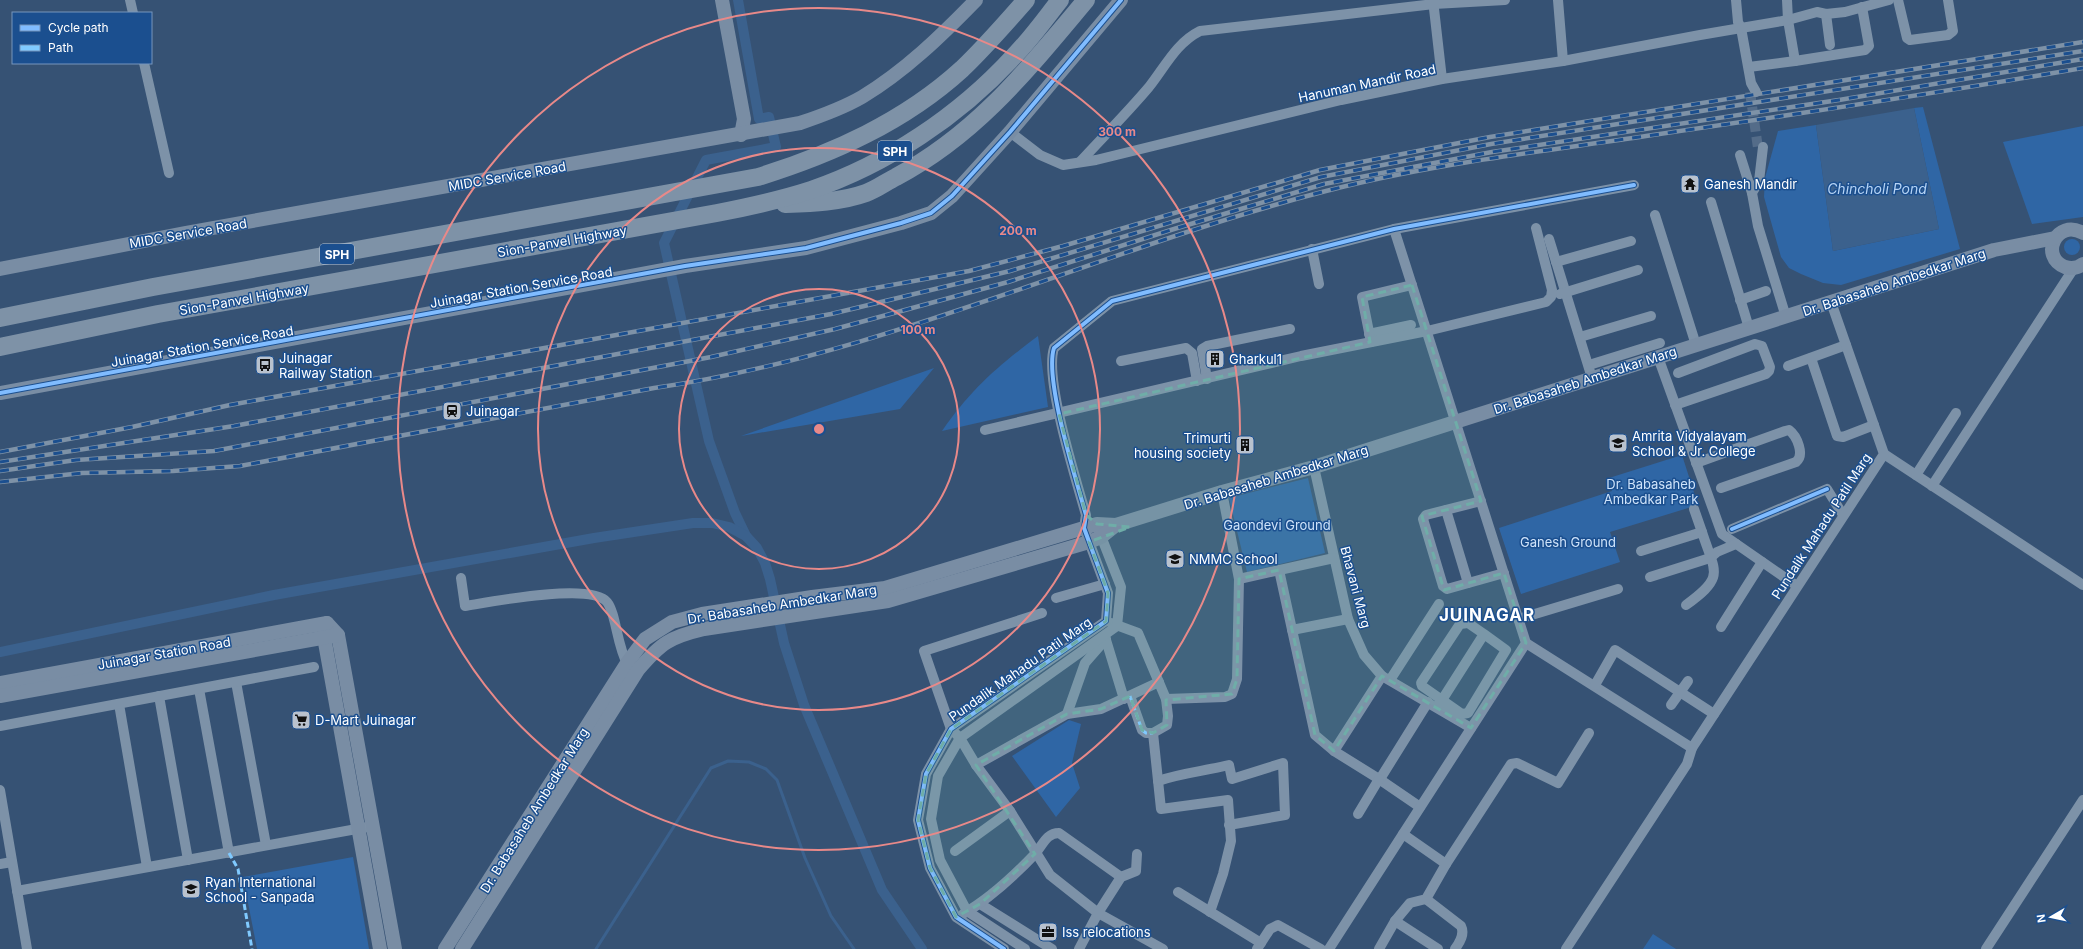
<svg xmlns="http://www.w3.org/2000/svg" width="2083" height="949" font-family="Inter,sans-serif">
	<rect width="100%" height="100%" fill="#365274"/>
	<g fill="#2f66a5">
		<polygon points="1923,107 1960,249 1841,285 1823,283 1801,274 1789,268 1781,257 1764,197 1765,178 1778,131 1816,125 1833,251 1939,229 1914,108"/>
		<polygon points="2083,126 2083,217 2032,224 2003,142"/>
		<circle cx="2072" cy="247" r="8"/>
		<path d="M 1038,336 L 1048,407 L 942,431 C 971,389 998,366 1038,336 Z"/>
		<polygon points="934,368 900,409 741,436"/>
		<polygon points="1682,455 1698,505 1610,532 1620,562 1521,594 1499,528 1612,491 1609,478"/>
		<polygon points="1308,478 1325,553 1247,572 1229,498"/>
		<polygon points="1069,720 1081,724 1072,763 1080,788 1056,817 1012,756"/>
		<polygon points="353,857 369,949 257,949 243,877"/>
		<polygon points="1653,934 1676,949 1643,949"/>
	</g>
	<polygon fill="#3b618d" points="1914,108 1939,229 1833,251 1816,125"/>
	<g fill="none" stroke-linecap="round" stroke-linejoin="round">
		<polyline stroke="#3b618d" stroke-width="3" points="596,949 711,768 728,761 749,762 766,769 777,780 805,858 831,916 854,949"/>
		<g stroke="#3b618d" stroke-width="10">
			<polyline points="738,0 759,119 769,117 776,147 706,160 664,243 709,441 735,513 746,536"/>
			<polyline points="0,652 274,595 594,538 693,523 712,523 729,527 746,536 757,548 765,563 770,579 784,643 804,705 882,890 922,949"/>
		</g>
		<polyline stroke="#546c89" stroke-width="10" stroke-dasharray="10 5" stroke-linecap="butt" points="1750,92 1758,148"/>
		<g stroke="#7d92a8" stroke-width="10">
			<polyline points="130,0 133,13"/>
			<polyline points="1433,0 1442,79"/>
			<polyline points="1558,0 1563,61"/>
			<polyline points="1736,0 1738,22 1741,28 1751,83 1756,92"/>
			<polyline points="1787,0 1788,20 1795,61"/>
			<polyline points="1898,0 1907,38 1910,40 1948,35 1953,31 1948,0"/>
			<polyline points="1826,14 1830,45"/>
			<polyline points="144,63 169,173"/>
			<polyline points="1749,67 1795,61 1865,50 1869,46 1862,7"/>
			<polyline points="1010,132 1040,155 1063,165 1096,160 1341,100 1442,79 1563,61 1700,35 1788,20 1817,12 1826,14 1845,12 1889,0"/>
			<polyline points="1763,147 1759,181 1752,193 1758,226 1786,317"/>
			<polyline points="1740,155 1752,193"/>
			<path d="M 1080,162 C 1103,137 1127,113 1149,87 C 1165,67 1176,43 1200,31 L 1434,4 L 1505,0"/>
			<polyline points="1711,202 1749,328"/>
			<polyline points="1655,215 1696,345"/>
			<polyline points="1549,239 1592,378"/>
			<polyline points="1312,249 1319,284"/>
			<polyline points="1556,262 1631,241"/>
			<polyline points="1560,294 1638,270"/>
			<polyline points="1740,300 1766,291"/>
			<polyline points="1369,334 1411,325"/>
			<polyline points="1580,337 1651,316"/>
			<polyline points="1371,342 1362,297 1412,285"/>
			<polyline points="1658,357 1722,534 1797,586"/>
			<polyline points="1811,358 1837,436 1843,437 1874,425"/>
			<polyline points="1121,361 1186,348 1192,353 1197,381"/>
			<polyline points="1589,365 1660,343"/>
			<polyline points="1788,366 1846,345"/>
			<polyline points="1207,379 1202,349 1207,346 1290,329"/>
			<polyline points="1675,405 1766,374 1769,371 1770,367 1762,346 1755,344 1678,373"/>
			<polyline points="985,430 1301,356 1427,331 1546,302 1551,297 1552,290 1536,228"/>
			<polyline points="1884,454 2083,585"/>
			<path d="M 1696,463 L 1785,431 L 1789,430 C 1797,436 1805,455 1796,462 L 1721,488"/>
			<polyline points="1314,467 1348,619 1364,655 1382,676 1471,728"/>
			<polyline points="1916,475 1956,413"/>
			<polyline points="1932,486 2074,268"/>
			<polyline points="1481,501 1426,515 1423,519 1443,586 1447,589 1504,573"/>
			<polyline points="1694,509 1702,532"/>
			<polyline points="1446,510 1468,583"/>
			<polyline points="1732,529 1827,489 1843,515"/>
			<path d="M 1641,551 L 1702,532 C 1715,573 1726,576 1686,605"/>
			<polyline points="1279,570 1315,735 1334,751 1379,779 1420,807"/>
			<polyline points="1650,577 1710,558 1717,552 1736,544"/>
			<path d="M 461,578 L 465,606 C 490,602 591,582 607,602 C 616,613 617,646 627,663"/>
			<polyline points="1239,579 1334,558"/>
			<polyline points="1056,598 1105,584"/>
			<polyline points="1042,613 924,651 951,729 960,738 976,765 1010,811 1050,875 1098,913 1163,949"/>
			<polyline points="1518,619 1618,589"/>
			<polyline points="1111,623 1138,633 1166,699 1225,697 1232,694 1237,679 1239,579 1222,492"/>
			<polyline points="1721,627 1762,562"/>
			<polyline points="1292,630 1348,619"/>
			<polyline points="1106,640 1124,699"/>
			<polyline points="1526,643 1692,748"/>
			<polyline points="1390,680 1439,604"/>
			<polyline points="236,682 266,845"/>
			<polyline points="1595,685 1615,650 1714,714"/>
			<polyline points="199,689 229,853"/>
			<polyline points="159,696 188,860"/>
			<polyline points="1130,696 1142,730 1146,733 1153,733"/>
			<polyline points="1166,699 1168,716 1167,725 1153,733 1161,809 1228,800 1231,841 1223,874 1210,912"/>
			<polyline points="119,704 147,867"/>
			<polyline points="1671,705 1688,681"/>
			<polyline points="1437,707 1442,700 1484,634 1506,650 1468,713 1462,714 1422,686 1421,683 1460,624 1468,623 1484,634"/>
			<polyline points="1067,714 1085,663 1106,639"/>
			<polyline points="0,726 314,667"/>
			<polyline points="1334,751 1382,676"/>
			<polyline points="976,765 1067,714 1101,709 1159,682"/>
			<polyline points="1380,779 1428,702"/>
			<path d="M 1158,781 C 1181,773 1205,771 1229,765 L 1232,779 L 1283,763 L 1285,815 L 1229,825"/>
			<polyline points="0,790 27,949"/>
			<polyline points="1358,814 1379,779"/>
			<polyline points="955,851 1010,811"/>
			<polyline points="0,864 12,862"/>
			<polyline points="1446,864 1511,764 1517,763 1558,783 1589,733"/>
			<polyline points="17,891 373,826"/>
			<polyline points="1178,892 1261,943"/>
			<path d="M 1426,899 L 1461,926 C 1465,934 1460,942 1455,949"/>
			<polyline points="980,904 1052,949"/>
			<path d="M 963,914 C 989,899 1014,876 1035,854 C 1043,845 1046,833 1059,833 L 1121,877"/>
			<polyline points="1395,921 1438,949"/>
			<path d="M 1004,949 L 956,917 L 930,868 L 918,820 L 926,774 L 951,729 L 1106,621 L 1108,593 L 1084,528 L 1086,515 C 1076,479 1044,379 1054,348 L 1112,301 L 1394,229 L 1634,185"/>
			<polyline points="1025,949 967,911 940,860 931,819 938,776 960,738 1117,626 1121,587 1099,531"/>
			<polyline points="1079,949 1098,913 1121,877 1136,871 1137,854"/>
			<polyline points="1257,949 1270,929 1278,925 1321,949"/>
			<polyline points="1329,949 1526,643 1394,229"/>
			<polyline points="1379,949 1395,921 1410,903 1426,899 1446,864 1403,834"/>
			<polyline points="1566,949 1687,764 1692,748 1884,454 1831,302"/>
			<polyline points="1986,949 2083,800"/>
		</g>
		<g stroke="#798da4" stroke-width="14">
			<polyline points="722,0 744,119 741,135"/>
			<path d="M 2083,233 C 2056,218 2039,257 2065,267 C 2071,269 2078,268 2083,264"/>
			<path d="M 0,269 L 185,233 L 800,123 C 821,116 843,108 862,97 C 905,71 941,36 976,0"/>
			<polyline points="0,393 685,266 806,248 901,223 931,213 952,196 1010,132 1121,0"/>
			<polyline points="327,623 338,635 395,949"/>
			<polyline points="326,629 324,637 380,949"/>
			<polyline points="0,683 327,623"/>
			<polyline points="0,696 338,635"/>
			<polyline points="445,949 627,663 645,639 672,622 702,614 812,597 885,588 1097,524 1116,525 1222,492 1314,467 1994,250 2055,238"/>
			<path d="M 462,949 L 638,670 C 661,643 670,637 704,629 L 888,601 L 1089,542 L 1101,537 L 1116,525"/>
		</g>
		<g stroke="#7e92a7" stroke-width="18">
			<path d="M 785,204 C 812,203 841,202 866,193 C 877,189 886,182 896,177 C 977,134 1028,69 1086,0"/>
			<path d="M 0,318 L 153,287 L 758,177 C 832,154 904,122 962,69 C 985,47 1005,24 1026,0"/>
			<path d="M 0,347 L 158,314 L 717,213 C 748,207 780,200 811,190 C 887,164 959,116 1014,56 C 1031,39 1045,19 1060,0"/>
		</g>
		<g stroke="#7e92a7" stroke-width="4.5">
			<g id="rail">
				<polyline points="0,452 132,427 230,405 969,271 1063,246 1320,170 1490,137 2083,42"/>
				<polyline points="0,462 234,426 831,314 1010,271 1321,177 1491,144 2083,51"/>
				<polyline points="0,471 76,460 214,451 711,357 835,329 1008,282 1174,229 1324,184 1492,152 1839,100 2083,59"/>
				<path d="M 0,482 L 82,473 L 173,471 L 240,466 L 654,388 C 886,355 1100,249 1326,191 C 1430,164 1539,152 1646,136 C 1792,115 1938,93 2083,68"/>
			</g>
		</g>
		<use href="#rail" stroke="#1b4f8f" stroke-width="3" stroke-dasharray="9" stroke-linecap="butt"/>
		<g stroke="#80caff" stroke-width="3" stroke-dasharray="6 3" stroke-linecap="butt">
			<polyline points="1130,696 1142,730 1146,733 1153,733"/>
			<polyline points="229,853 238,869 252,949"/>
		</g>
		<g stroke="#1b4f8f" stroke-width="6">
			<g id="cycleway">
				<polyline points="0,393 685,266 806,248 901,223 931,213 952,196 1010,132 1121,0"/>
				<polyline points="1732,529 1827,489"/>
				<path d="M 1004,949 L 956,917 L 930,868 L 918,820 L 926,774 L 951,729 L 1106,621 L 1108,593 L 1084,528 L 1086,515 C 1076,479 1044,379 1054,348 L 1112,301 L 1394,229 L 1634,185"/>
			</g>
		</g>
		<use href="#cycleway" stroke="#80bcff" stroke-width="4"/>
	</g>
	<path fill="#6fada8" fill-opacity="0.2" stroke="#6fada8" stroke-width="3" stroke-dasharray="8 5" stroke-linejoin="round" d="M 1412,285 L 1481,501 L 1422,516 L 1444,590 L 1504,573 L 1526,643 L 1471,728 L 1382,676 L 1334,751 L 1315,735 L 1279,570 L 1239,579 L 1237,679 L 1232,694 L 1166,700 L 1167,725 L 1153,733 L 1142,730 L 1130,696 L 1101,709 L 1067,714 L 976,765 L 1035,854 L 980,904 L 956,917 L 930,868 L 918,820 L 926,774 L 951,729 L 1106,621 L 1108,593 L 1089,542 L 1130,527 L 1097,524 L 1086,515 L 1059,414 L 1370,342 L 1362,297 Z"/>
	<g fill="none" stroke="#e88989" stroke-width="2">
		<circle cx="819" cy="429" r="140"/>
		<circle cx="819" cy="429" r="281"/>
		<circle cx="819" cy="429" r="421"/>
	</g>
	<defs>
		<g id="temple-square" transform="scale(1)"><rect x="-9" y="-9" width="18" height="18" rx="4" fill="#b9c2ce" stroke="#1b4f8f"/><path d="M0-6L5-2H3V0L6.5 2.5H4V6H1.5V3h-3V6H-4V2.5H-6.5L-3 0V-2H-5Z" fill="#111"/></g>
		<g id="building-square" transform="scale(1)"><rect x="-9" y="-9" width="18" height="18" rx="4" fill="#b9c2ce" stroke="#1b4f8f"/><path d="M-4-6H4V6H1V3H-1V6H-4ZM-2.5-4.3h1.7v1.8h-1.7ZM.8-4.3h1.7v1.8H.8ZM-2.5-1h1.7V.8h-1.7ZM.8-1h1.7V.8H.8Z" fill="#111"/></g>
		<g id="bus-square" transform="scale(1)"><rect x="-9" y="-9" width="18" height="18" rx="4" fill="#b9c2ce" stroke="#1b4f8f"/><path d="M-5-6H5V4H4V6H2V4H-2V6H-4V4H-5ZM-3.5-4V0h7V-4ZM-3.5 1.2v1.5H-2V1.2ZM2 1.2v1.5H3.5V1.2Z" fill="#111"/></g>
		<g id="station-square" transform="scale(1)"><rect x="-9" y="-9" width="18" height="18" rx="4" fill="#b9c2ce" stroke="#1b4f8f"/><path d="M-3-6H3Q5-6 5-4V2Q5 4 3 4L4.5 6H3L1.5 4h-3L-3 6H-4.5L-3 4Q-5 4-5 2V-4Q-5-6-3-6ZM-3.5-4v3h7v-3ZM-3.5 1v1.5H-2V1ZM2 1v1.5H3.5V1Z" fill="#111"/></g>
		<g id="school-square" transform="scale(1)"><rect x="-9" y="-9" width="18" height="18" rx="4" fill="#b9c2ce" stroke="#1b4f8f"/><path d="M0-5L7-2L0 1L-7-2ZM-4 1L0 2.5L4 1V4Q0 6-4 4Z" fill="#111"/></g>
		<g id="supermarket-square" transform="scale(1)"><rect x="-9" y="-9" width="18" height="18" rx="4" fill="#b9c2ce" stroke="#1b4f8f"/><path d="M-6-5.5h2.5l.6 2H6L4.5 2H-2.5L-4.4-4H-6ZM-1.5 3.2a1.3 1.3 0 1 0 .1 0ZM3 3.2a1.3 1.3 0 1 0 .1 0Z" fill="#111"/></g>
		<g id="office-square" transform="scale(1)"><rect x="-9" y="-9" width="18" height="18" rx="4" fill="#b9c2ce" stroke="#1b4f8f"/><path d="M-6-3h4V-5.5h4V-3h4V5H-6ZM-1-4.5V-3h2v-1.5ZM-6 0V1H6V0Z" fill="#111"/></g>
	</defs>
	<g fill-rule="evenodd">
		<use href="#temple-square" x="1690" y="184"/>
		<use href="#building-square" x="1215" y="359"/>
		<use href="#bus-square" x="265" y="365"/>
		<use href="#station-square" x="452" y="411"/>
		<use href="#school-square" x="1618" y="443"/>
		<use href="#building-square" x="1245" y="445"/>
		<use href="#school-square" x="1175" y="559"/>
		<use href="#supermarket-square" x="301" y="720"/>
		<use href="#school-square" x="191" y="889"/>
		<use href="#office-square" x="1048" y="932"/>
	</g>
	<g text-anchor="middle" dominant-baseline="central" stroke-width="3" stroke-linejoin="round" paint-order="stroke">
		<g fill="#1b4f8f" stroke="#bbcadd" stroke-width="1">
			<rect x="878" y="141" width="34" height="20" rx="3"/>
			<rect x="320" y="244" width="34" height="20" rx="3"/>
		</g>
		<g font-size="12" font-weight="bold" fill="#fff">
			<text x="895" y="151">SPH</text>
			<text x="337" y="254">SPH</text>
		</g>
		<g font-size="13" fill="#fff" stroke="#1b4f8f">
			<text transform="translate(1367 83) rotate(-12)">Hanuman Mandir Road</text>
			<text transform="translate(507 176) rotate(-10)">MIDC Service Road</text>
			<text transform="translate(188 233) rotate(-10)">MIDC Service Road</text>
			<text transform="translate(562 241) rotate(-10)">Sion-Panvel Highway</text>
			<text transform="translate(1894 282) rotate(-18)">Dr. Babasaheb Ambedkar Marg</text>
			<text transform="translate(521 287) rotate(-10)">Juinagar Station Service Road</text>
			<text transform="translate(244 299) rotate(-10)">Sion-Panvel Highway</text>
			<text transform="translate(202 346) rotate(-10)">Juinagar Station Service Road</text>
			<text transform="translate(1585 380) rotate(-18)">Dr. Babasaheb Ambedkar Marg</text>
			<text transform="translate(1276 477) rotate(-17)">Dr. Babasaheb Ambedkar Marg</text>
			<text transform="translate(1821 526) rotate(-57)">Pundalik Mahadu Patil Marg</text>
			<text transform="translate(1356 587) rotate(75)">Bhavani Marg</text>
			<text transform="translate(782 604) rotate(-9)">Dr. Babasaheb Ambedkar Marg</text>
			<text transform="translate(164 653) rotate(-10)">Juinagar Station Road</text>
			<text transform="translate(1020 669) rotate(-35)">Pundalik Mahadu Patil Marg</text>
			<text transform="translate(534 810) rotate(-58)">Dr. Babasaheb Ambedkar Marg</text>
		</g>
		<g font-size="13" fill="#fff" stroke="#1b4f8f" text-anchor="start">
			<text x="1704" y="184">Ganesh Mandir</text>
			<text x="279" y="358">Juinagar<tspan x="279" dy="15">Railway Station</tspan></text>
			<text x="1229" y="359">Gharkul1</text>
			<text x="466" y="411">Juinagar</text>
			<text x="1632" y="436">Amrita Vidyalayam<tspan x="1632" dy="15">School &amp; Jr. College</tspan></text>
			<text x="1231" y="438" text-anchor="end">Trimurti<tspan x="1231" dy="15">housing society</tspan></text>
			<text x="1189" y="559">NMMC School</text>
			<text x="315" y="720">D-Mart Juinagar</text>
			<text x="205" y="882">Ryan International<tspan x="205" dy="15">School - Sanpada</tspan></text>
			<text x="1062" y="932">Iss relocations</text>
		</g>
		<g font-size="13" fill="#cfe3fa" stroke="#1b4f8f">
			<text x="1651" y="484">Dr. Babasaheb<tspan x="1651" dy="15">Ambedkar Park</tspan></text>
			<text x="1277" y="525">Gaondevi Ground</text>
			<text x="1568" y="542">Ganesh Ground</text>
		</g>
		<g font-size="14" font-style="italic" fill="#b5d3f5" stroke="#1b4f8f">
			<text x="1877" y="188">Chincholi Pond</text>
		</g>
		<g font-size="17" font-weight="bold" letter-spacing="1" fill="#fff" stroke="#1b4f8f">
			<text x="1487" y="615">JUINAGAR</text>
		</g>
	</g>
	<circle cx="819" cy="429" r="6" fill="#e88989" stroke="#1b4f8f" stroke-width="2"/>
	<g font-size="12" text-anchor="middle" font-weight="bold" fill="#e88989" stroke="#1b4f8f" stroke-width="3" stroke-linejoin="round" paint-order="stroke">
		<text x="1117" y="136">300 m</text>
		<text x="1018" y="235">200 m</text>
		<text x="918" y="334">100 m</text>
	</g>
	<rect x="12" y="12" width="140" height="52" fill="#1b4f8f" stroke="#7695bc"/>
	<rect x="20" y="25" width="20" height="6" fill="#80bcff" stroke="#7695bc"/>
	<text x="48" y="32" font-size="12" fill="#ffffff">Cycle path</text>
	<rect x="20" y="45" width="20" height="6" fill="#80caff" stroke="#7695bc"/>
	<text x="48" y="52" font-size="12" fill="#ffffff">Path</text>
	<g transform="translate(2051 917) rotate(261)" stroke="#1b4f8f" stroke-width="3" paint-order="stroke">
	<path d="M0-3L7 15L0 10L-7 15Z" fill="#ffffff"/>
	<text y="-6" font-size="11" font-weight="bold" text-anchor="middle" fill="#ffffff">N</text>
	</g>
</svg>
